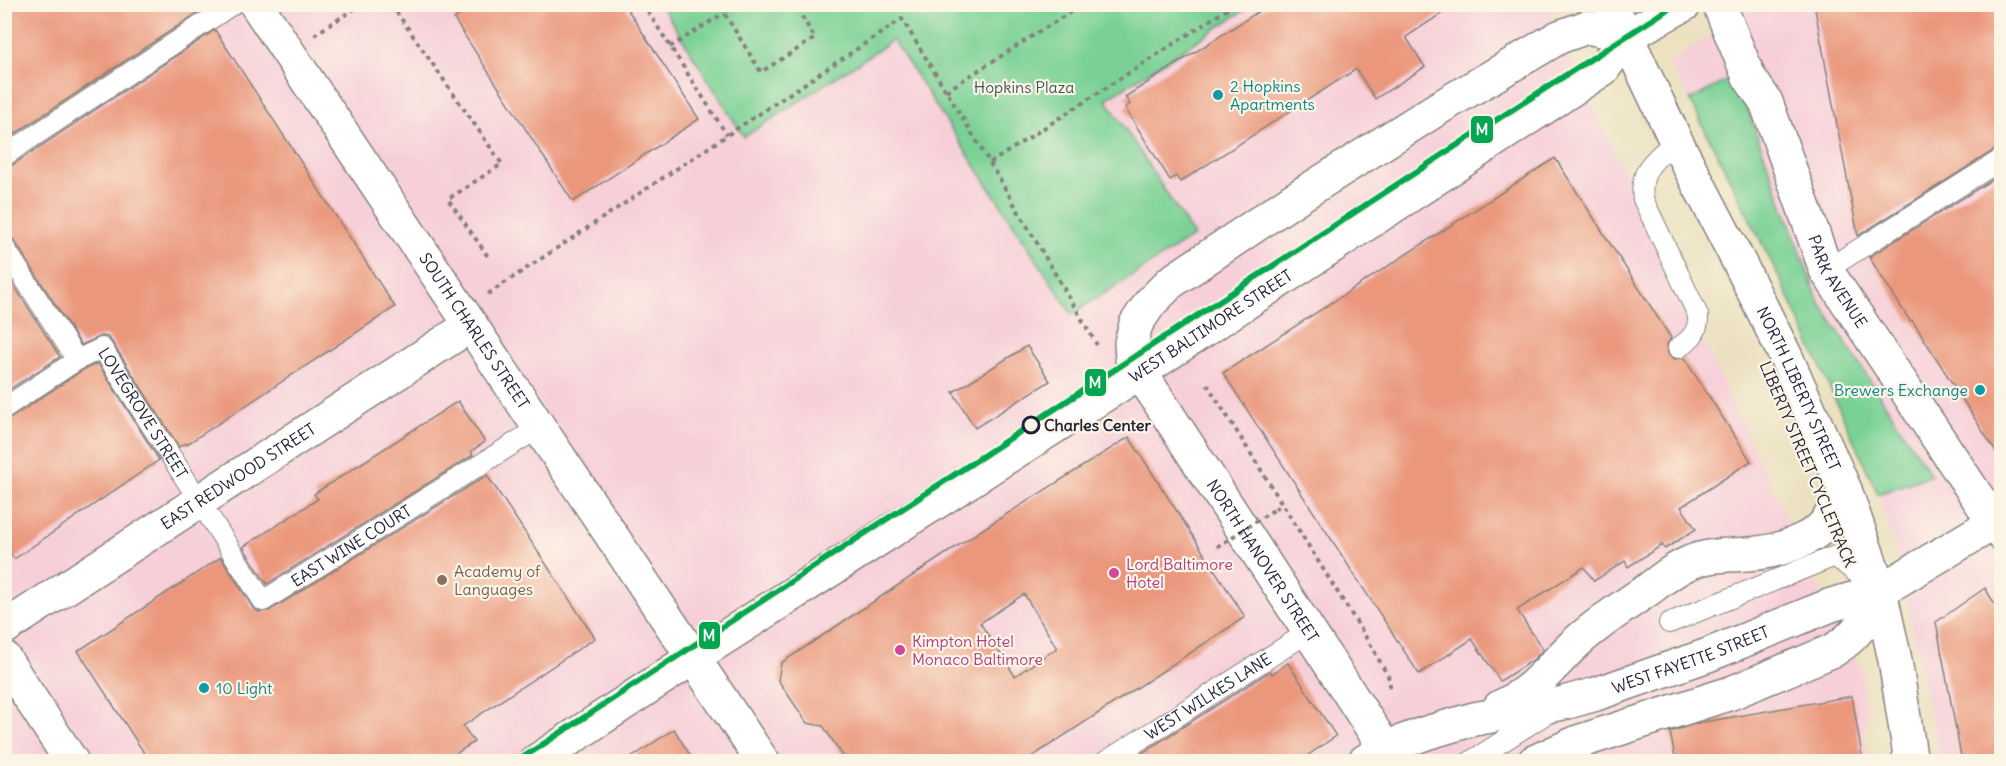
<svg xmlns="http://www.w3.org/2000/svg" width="2006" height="766" font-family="Delius,sans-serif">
	<rect width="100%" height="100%" fill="#fcf5e5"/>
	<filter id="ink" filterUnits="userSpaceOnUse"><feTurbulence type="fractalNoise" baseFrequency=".0167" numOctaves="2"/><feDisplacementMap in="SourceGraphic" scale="12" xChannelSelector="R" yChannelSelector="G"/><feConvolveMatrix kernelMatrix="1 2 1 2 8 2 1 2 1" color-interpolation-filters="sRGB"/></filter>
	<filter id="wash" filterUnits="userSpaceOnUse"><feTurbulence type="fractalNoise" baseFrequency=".008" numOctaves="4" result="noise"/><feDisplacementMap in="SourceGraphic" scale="24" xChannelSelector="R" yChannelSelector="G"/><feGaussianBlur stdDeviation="1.35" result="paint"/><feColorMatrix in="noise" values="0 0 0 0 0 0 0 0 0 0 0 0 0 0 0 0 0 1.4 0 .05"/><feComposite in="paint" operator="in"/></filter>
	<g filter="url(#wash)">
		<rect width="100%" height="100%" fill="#ebe1c0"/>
		<g fill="#f6cfd9">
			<polygon points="4,5 1568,5 1550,15 1851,654 1862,667 1867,718 1864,734 1869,761 5,761"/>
			<polygon points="1758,5 2001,5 2001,761 1940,761 1895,547 1878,494 1931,474 1818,300 1735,76 1690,100 1667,64"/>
		</g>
		<g fill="#7ad196" stroke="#4e7a68" stroke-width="1.5">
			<polygon points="661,5 1253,5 1106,99 1194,236 1072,314 893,40 744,137"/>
			<polygon points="1735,76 1818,300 1931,475 1878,494 1785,289 1690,100"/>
		</g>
		<g id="blocks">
			<g fill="#ea977c" fill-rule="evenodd">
				<polygon points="4,4 198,4 202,10 4,141"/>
				<polygon points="476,4 624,4 699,119 573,202 454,19"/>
				<polygon points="1270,4 1456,4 1406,37 1425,67 1375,99 1356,69 1180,182 1176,176 1170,180 1125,108 1130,104 1125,97"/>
				<polygon points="1814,4 2001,4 2001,147 1996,149 1858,236"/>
				<polygon points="215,30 395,307 186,445 185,443 179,447 112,342 107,337 102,336 81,345 14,240 4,235 4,168 11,166"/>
				<polygon points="1555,158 1671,338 1667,344 1668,354 1674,359 1684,358 1751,461 1681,507 1696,529 1665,549 1662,545 1628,567 1625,561 1594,581 1584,567 1517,610 1543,650 1533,660 1500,681 1472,639 1419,674 1223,373"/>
				<polygon points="2001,174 2001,460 1912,320 1910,321 1869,257"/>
				<polygon points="4,270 60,357 4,393"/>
				<polygon points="1027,346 1050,381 975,428 953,392"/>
				<polygon points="98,363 159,460 14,559 4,544 4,420 11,418 83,370"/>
				<polygon points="458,401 485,442 471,451 473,455 267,584 243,547 318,499 314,494"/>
				<path d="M 1129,437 L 1245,617 L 1024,762 L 847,762 L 823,726 L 807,723 L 778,680 L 781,663 L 983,529 ZM 1024,594 L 1057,648 L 1015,676 L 980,623 Z"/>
				<polygon points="487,475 595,638 463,726 474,742 443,762 150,762 78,651 221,557 253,608 258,612 269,611"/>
				<polygon points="1985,588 2001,615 2001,762 1962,762 1936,622"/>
				<polygon points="1288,663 1336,736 1298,762 1128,762 1270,671 1272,674"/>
				<polygon points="1852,696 1863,762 1676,762 1670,732 1698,723"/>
				<polygon points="674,729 694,762 625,762"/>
			</g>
		</g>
	</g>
	<g filter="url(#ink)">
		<use href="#blocks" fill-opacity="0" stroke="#86827e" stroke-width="1.5"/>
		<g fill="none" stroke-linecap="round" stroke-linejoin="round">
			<g stroke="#86827e" stroke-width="22">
				<g id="service">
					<path d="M 1676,141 C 1655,159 1639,169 1643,199 L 1698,315 C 1699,332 1691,339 1678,348"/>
					<polyline points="4,156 233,4"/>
					<polyline points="4,247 77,360"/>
					<polyline points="1826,270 2002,159"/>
					<path id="s1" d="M 4,408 L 77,360 L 102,348 L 263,601 L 540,427"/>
					<polyline points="1669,623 1835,556 1876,588"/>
					<path id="s2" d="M 1105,762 L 1310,631"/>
					<polyline points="1470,762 1549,712"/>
				</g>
			</g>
			<g stroke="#86827e" stroke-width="36">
				<g id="minor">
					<path id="s3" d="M 1140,372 L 1385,748"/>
					<path id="s4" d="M 4,628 L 471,325"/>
				</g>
			</g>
			<g stroke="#86827e" stroke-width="36">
				<g id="tertiary">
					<path id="s5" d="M 1719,4 L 1749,77 L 1766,102 L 1826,270 L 2002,534"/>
				</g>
			</g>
			<g stroke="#86827e" stroke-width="36">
				<g id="secondary">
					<path id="s6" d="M 256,4 L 763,762"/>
					<path id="s7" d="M 1611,4 L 1676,141 L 1743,270 L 1786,357 L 1845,490 L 1880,591 L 1895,660 L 1911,762"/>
					<polyline points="1140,372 1132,359 1131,343 1136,324 1150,303 1171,282 1293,200 1437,109 1559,37 1587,27 1627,36"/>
					<path d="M 1500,707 C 1538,689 1550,666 1579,640 C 1601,621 1625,605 1649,589 C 1662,579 1676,568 1691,562 C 1712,553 1736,556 1758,553 C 1778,551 1811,540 1824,525 C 1833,515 1839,502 1845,490"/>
					<path id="s8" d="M 535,762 L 694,657 L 1140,372 L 1603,69 L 1627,36 L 1685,4"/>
					<path id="s9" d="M 1364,762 L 1385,748 L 1426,733 L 1474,719 L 1564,703 L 1596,694 L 1708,655 L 1831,605 L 1880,591 L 2002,518"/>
					<path d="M 1534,762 L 1578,742 L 1731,693 L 1834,650 C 1860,633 1866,619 1880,591"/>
				</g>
			</g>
			<g stroke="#86827e" stroke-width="36">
				<polyline id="primary" points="4,658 72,762"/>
			</g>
			<g stroke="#86827e" stroke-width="4" stroke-dasharray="4.5 4.5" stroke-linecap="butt">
				<polyline points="391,4 502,164 448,199 489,258"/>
				<polyline points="643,4 727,135"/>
				<polyline points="738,4 724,13 761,72 815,38 794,4"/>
				<polyline points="314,35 362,4"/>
				<polyline points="670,47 724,13"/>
				<polyline points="946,91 1083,4"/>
				<polyline points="990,163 1235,4"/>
				<polyline points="488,294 902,19 990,163 1097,345"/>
				<polyline points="1207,384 1372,647 1390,680 1390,692"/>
				<polyline points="1275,509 1282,504"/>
			</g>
			<use href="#service" stroke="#fff" stroke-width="20"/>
			<use href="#minor" stroke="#fff" stroke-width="33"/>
			<use href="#tertiary" stroke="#fff" stroke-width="33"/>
			<use href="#secondary" stroke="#fff" stroke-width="33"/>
			<use href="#primary" stroke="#fff" stroke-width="33"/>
			<polyline stroke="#86827e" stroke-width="4" stroke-dasharray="4.5 4.5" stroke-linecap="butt" points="1217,547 1275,509"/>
			<g stroke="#fcf5e5" stroke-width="10">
				<polyline id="metro-1" points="516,762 1445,153 1676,4"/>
			</g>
			<use href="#metro-1" stroke="#00a651" stroke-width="6"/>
		</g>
	</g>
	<g fill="#0f9aa8" stroke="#fcf5e5" stroke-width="2">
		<circle cx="1218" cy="95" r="6"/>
		<circle cx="1980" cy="390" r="6"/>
		<circle cx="204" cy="688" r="6"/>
	</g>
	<circle fill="#fcf5e5" stroke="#22223b" stroke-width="3" cx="1031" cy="425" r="8"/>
	<g fill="#d1479c" stroke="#fcf5e5" stroke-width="2">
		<circle cx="1114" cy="573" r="6"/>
		<circle cx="900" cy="650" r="6"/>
	</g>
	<circle fill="#8d6e63" stroke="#fcf5e5" stroke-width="2" cx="442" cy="580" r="6"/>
	<g text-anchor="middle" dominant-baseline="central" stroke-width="4.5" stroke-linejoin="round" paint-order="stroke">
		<g font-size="16" fill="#0d838f" stroke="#fcf5e5" text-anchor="start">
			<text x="1230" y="86">2 Hopkins<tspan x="1230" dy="18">Apartments</tspan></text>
			<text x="1968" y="390" text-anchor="end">Brewers Exchange</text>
			<text x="216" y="688">10 Light</text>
		</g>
		<g font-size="16" fill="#3c5756" stroke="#fcf5e5">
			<text x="1024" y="87">Hopkins Plaza</text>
		</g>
		<g font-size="16" fill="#22223b" stroke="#fcf5e5">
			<text stroke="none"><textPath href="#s5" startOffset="303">PARK AVENUE</textPath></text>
			<text stroke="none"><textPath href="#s8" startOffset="804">WEST BALTIMORE STREET</textPath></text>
			<text stroke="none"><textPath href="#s6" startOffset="393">SOUTH CHARLES STREET</textPath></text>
			<text stroke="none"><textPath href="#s7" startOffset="428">NORTH LIBERTY STREET</textPath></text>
			<text stroke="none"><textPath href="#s1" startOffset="192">LOVEGROVE STREET</textPath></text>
			<text transform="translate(1808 464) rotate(67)">LIBERTY STREET CYCLETRACK</text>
			<text stroke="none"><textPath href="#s4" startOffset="279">EAST REDWOOD STREET</textPath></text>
			<text stroke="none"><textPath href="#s1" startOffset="519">EAST WINE COURT</textPath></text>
			<text stroke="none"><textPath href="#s3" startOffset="225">NORTH HANOVER STREET</textPath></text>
			<text stroke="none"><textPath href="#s9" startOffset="344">WEST FAYETTE STREET</textPath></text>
			<text stroke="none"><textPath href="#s2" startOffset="122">WEST WILKES LANE</textPath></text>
		</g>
		<g font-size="16" font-weight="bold" fill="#22223b" stroke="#fcf5e5" text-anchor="start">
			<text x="1044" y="425">Charles Center</text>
		</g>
		<g font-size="16" fill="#b23c85" stroke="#fcf5e5" text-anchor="start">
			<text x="1126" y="564">Lord Baltimore<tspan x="1126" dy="18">Hotel</tspan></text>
			<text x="912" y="641">Kimpton Hotel<tspan x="912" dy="18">Monaco Baltimore</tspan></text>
		</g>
		<g font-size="16" fill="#785e54" stroke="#fcf5e5" text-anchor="start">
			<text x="454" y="571">Academy of<tspan x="454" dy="18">Languages</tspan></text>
		</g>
	</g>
	<g stroke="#fcf5e5" stroke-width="2">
		<rect x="1470" y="115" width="24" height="29" rx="6" fill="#00a651"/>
		<rect x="1084" y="368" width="23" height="29" rx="6" fill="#00a651"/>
		<rect x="698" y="621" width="23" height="29" rx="6" fill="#00a651"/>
	</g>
	<g font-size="16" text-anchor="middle" font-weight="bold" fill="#fff">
		<text x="1482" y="135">M</text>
		<text x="1095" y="388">M</text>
		<text x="709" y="641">M</text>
	</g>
	<rect width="2006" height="766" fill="none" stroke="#fcf5e5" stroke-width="24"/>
</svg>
